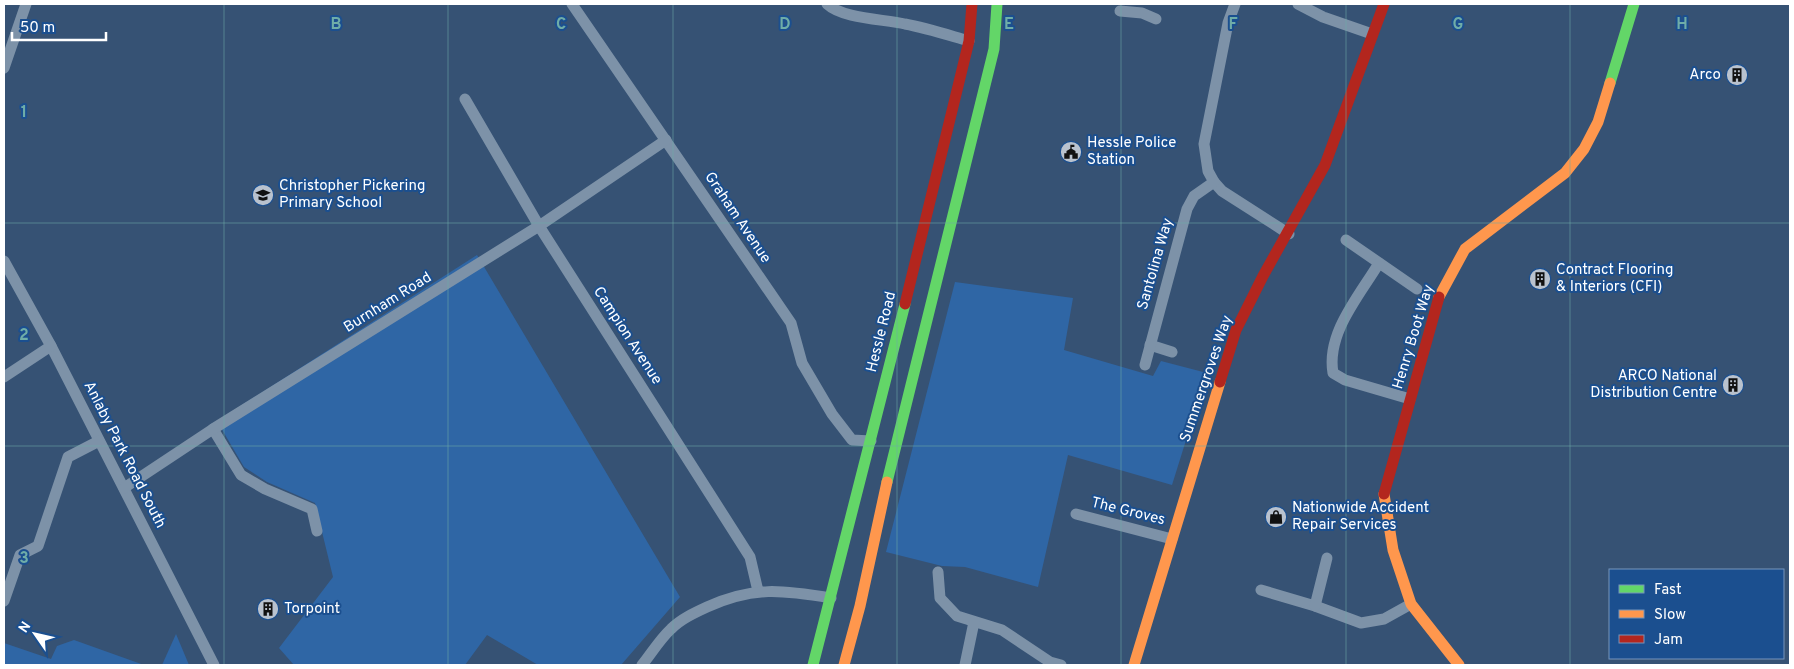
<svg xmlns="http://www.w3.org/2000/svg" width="1794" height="669" font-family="Overpass,sans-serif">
	<rect width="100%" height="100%" fill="#365274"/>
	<g fill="#2f66a5">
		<polygon points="477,255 680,597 621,665 538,665 487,635 465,665 294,665 279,648 333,577 315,503 267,482 244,467 217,421"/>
		<polygon points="955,282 1073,298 1064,350 1153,376 1161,361 1207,373 1172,485 1068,455 1038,587 965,567 942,566 886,552"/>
		<polygon points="176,634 189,665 162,665"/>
		<polygon points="74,640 144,665 4,665 4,643 51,659 57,646"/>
	</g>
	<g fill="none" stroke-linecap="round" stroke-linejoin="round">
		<g stroke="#7d92a8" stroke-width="11">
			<polyline points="572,4 791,323 802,363 832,414 852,440 871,441"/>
			<path d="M 827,4 C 843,19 884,19 905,24 C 927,28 948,35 969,41"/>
			<polyline points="1298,4 1323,17 1372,34"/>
			<polyline points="1120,11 1142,13 1156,19"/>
			<polyline points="4,68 26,4"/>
			<polyline points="465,99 539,226 750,557 758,591"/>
			<polyline points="1214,182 1222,191 1289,234"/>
			<polyline points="1346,240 1417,289"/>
			<polyline points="4,261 51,346 214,665"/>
			<path d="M 1379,263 C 1360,295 1326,333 1333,373 L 1345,380 L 1410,399"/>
			<polyline points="1150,345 1172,352"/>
			<polyline points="1145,365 1187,209 1194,196 1214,182 1208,171 1204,144 1228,23 1235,4"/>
			<polyline points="4,377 51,346"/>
			<polyline points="213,429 241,475 265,489 312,509 317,531"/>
			<polyline points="124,488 213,429 539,226 666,140"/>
			<polyline points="1076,514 1172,539"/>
			<polyline points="938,572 940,598 957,616 1002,630 1050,662 1061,665"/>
			<polyline points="1261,590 1315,606 1361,623 1384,619 1411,604"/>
			<polyline points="4,601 20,555 38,546 68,457 99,441"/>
			<polyline points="1315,606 1327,558"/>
			<path d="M 642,665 C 651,654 660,639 671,629 C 681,619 694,613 707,607 C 754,586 782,590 831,598"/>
			<polyline points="965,665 974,622"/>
		</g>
		<g stroke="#63d668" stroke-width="11">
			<polyline points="1610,83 1634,4"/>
			<polyline points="887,482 994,49 997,4"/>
			<polyline points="813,665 905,304"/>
		</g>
		<g stroke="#ff974d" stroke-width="11">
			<polyline points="1439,297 1465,249 1565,173 1584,149 1598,122 1610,83"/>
			<polyline points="1384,494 1393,550 1411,604 1459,665"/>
			<polyline points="844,665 860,606 887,482"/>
			<polyline points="1134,665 1220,382"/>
		</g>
		<g stroke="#b3261e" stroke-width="11">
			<polyline points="905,304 969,41 972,4"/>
			<polyline points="1220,382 1236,330 1263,276 1325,165 1384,4"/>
			<polyline points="1384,494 1439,297"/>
		</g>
	</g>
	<path fill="none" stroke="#6fada8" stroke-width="1" stroke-opacity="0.55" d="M 224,4 L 224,665M 448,4 L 448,665M 673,4 L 673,665M 897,4 L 897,665M 1121,4 L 1121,665M 1346,4 L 1346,665M 1570,4 L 1570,665M 4,223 L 1790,223M 4,446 L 1790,446"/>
	<defs>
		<g id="building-disc" transform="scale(1.125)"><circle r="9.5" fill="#b9c2ce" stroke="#1b4f8f"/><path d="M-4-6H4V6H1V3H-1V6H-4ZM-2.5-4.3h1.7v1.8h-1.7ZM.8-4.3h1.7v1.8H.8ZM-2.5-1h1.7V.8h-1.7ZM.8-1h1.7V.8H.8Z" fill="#111"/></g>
		<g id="civic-disc" transform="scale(1.125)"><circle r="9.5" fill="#b9c2ce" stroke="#1b4f8f"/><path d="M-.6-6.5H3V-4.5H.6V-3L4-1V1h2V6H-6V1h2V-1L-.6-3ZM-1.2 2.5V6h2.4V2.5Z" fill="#111"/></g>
		<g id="school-disc" transform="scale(1.125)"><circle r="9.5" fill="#b9c2ce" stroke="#1b4f8f"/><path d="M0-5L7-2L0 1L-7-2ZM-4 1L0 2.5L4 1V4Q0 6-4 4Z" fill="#111"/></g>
		<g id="shop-disc" transform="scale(1.125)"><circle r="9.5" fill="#b9c2ce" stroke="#1b4f8f"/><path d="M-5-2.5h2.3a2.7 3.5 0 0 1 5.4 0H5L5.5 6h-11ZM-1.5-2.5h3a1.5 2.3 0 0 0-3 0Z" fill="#111"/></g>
	</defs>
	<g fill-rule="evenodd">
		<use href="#building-disc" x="1737" y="75"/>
		<use href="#civic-disc" x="1071" y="152"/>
		<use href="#school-disc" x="263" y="195"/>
		<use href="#building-disc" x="1540" y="279"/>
		<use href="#building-disc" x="1733" y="385"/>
		<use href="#shop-disc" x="1276" y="517"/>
		<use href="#building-disc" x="268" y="609"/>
	</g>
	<g text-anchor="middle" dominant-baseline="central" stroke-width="4" stroke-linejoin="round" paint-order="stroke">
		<g font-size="15" fill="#fff" stroke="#1b4f8f" text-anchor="start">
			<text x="1721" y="75" text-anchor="end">Arco</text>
			<text x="1087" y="143">Hessle Police<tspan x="1087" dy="17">Station</tspan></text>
			<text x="279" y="186">Christopher Pickering<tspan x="279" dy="17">Primary School</tspan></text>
			<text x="1556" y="270">Contract Flooring<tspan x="1556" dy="17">&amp; Interiors (CFI)</tspan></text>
			<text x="1717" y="376" text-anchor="end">ARCO National<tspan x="1717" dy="17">Distribution Centre</tspan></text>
			<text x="1292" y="508">Nationwide Accident<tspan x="1292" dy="17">Repair Services</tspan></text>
			<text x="284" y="609">Torpoint</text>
		</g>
		<g font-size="15" fill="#fff" stroke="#1b4f8f">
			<text transform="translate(737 218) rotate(56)">Graham Avenue</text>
			<text transform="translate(1156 264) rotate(-74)">Santolina Way</text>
			<text transform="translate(388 303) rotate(-32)">Burnham Road</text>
			<text transform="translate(882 332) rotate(-76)">Hessle Road</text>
			<text transform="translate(627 336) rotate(57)">Campion Avenue</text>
			<text transform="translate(1414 337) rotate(-73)">Henry Boot Way</text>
			<text transform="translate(1207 379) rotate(-71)">Summergroves Way</text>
			<text transform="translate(124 455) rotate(63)">Anlaby Park Road South</text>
			<text transform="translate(1128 512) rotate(14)">The Groves</text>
		</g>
	</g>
	<g font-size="16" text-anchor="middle" font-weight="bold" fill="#6fada8" stroke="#1b4f8f" stroke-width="4" stroke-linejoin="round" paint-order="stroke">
		<text x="336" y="29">B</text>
		<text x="561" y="29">C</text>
		<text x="785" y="29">D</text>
		<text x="1009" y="29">E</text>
		<text x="1233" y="29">F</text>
		<text x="1458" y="29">G</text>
		<text x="1682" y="29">H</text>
		<text x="24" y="117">1</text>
		<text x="24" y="340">2</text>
		<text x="24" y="563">3</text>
	</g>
	<rect width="1794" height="669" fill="none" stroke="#ffffff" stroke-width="10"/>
	<rect x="1609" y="569" width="175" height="90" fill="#1b4f8f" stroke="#7695bc"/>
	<rect x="1619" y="585" width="25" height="8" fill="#63d668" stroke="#7695bc"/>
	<text x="1654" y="594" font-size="15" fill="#ffffff">Fast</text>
	<rect x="1619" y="610" width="25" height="8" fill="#ff974d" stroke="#7695bc"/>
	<text x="1654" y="619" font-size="15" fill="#ffffff">Slow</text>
	<rect x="1619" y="635" width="25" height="8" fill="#b3261e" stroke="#7695bc"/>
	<text x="1654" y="644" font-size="15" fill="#ffffff">Jam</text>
	<g transform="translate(35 634) rotate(304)" stroke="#1b4f8f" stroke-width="4" paint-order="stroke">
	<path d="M0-4L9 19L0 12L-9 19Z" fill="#ffffff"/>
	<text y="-8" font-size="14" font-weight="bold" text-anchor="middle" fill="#ffffff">N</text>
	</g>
	<path d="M12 32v8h94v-8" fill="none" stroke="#ffffff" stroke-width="2.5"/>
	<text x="20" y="32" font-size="15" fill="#ffffff" stroke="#1b4f8f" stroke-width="4" paint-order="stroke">50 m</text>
</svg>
